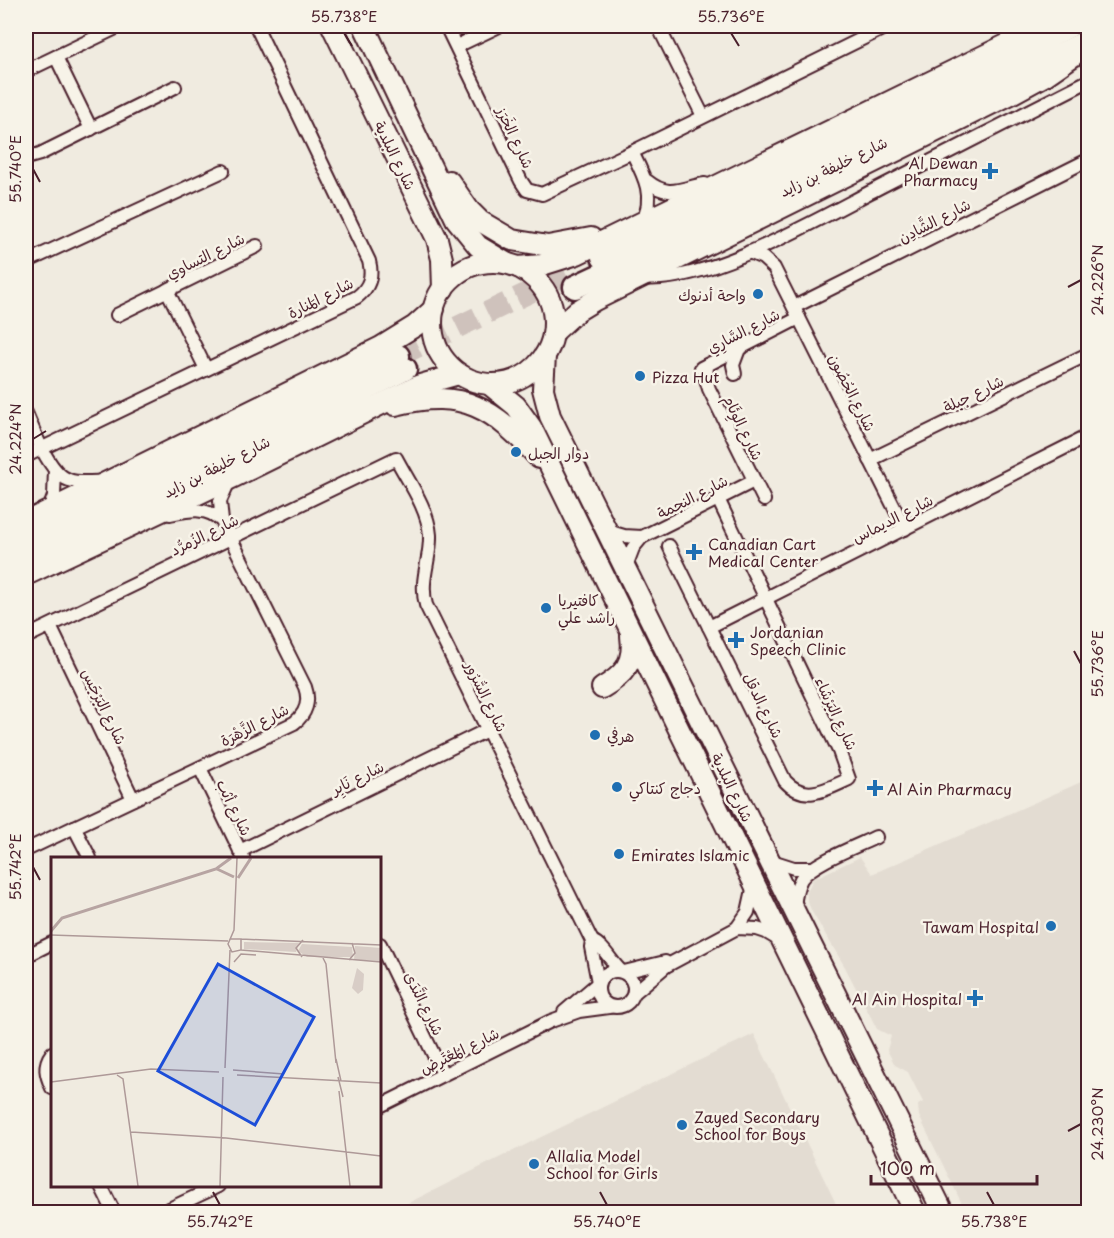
<svg xmlns="http://www.w3.org/2000/svg" width="1114" height="1238" font-family="'Playpen Sans','Playpen Sans Arabic',sans-serif">
	<rect width="100%" height="100%" fill="#f0ebe0"/>
	<filter id="ink" filterUnits="userSpaceOnUse"><feTurbulence type="fractalNoise" baseFrequency=".0167" numOctaves="2"/><feDisplacementMap in="SourceGraphic" scale="12" xChannelSelector="R" yChannelSelector="G"/><feConvolveMatrix kernelMatrix="1 2 1 2 8 2 1 2 1" color-interpolation-filters="sRGB"/></filter>
	<g filter="url(#ink)">
		<g fill="#e3dcd2">
			<polygon points="1088,779 1088,1212 966,1212 919,1116 918,1105 923,1102 908,1072 895,1065 887,1050 891,1036 877,1029 845,967 812,912 807,900 807,892 813,879 860,857 872,874"/>
			<polygon points="754,1034 840,1212 390,1212 535,1140"/>
		</g>
		<g fill="none" stroke-linecap="round" stroke-linejoin="round">
			<polyline stroke="#cfc2bc" stroke-width="22" stroke-dasharray="22 11" stroke-linecap="butt" points="398,356 569,273"/>
			<g stroke="#4a1f2b" stroke-width="16">
				<g id="street">
					<polyline points="446,26 521,181 527,190 542,194 632,152 888,26"/>
					<polyline points="658,26 703,116"/>
					<polyline points="457,46 499,26"/>
					<polyline points="56,57 91,129"/>
					<polyline points="26,71 120,26"/>
					<path d="M 632,152 C 644,176 655,195 643,221"/>
					<polyline points="26,158 40,154 175,87"/>
					<path d="M 647,181 C 669,199 681,188 705,184"/>
					<polyline points="749,252 763,258 774,268 905,529"/>
					<polyline points="26,262 223,171"/>
					<path d="M 643,278 C 707,285 823,216 882,186 C 951,151 1020,116 1088,81"/>
					<polyline points="167,290 206,369"/>
					<polyline points="794,307 1088,160"/>
					<polyline points="117,315 257,246"/>
					<polyline points="707,365 706,379 709,389 764,500"/>
					<polyline points="701,368 799,318"/>
					<polyline points="735,374 733,365 739,349"/>
					<path d="M 26,413 C 34,431 49,474 69,480 C 79,484 92,481 102,482"/>
					<path d="M 26,456 L 357,297 C 370,287 373,276 369,261 L 256,26"/>
					<polyline points="870,460 1088,354"/>
					<polyline points="49,510 54,496 55,470"/>
					<path d="M 170,514 C 190,510 206,506 222,521"/>
					<polyline points="607,531 624,536 642,537"/>
					<path d="M 669,546 L 785,781 C 805,803 827,789 849,779 L 839,751 L 718,499"/>
					<polyline points="625,569 633,548 642,537 754,481"/>
					<polyline points="50,626 133,799"/>
					<polyline points="709,627 1088,436"/>
					<path d="M 26,637 L 396,458 C 408,481 428,508 430,535 C 431,559 419,580 426,605 L 592,941 L 591,947 L 598,982"/>
					<polyline points="200,768 243,857"/>
					<polyline points="74,827 90,858"/>
					<path d="M 26,850 L 294,723 C 306,714 310,701 305,687 L 222,521 L 220,501 L 229,481"/>
					<polyline points="240,851 487,730"/>
					<polyline points="769,860 794,868 812,868"/>
					<path d="M 794,907 C 795,897 796,888 801,879 C 812,863 857,846 876,837"/>
					<polyline points="737,928 748,912 754,885"/>
					<path d="M 592,941 C 604,946 611,962 621,971"/>
					<polyline points="380,944 443,1074"/>
					<polyline points="26,956 52,943"/>
					<circle cx="616" cy="989" r="18"/>
					<polyline points="624,972 665,962"/>
					<polyline points="634,993 666,966 737,928 757,929 766,932 781,941"/>
					<polyline points="564,1012 598,983"/>
					<path d="M 52,1053 C 43,1065 46,1075 52,1088"/>
					<polyline points="380,1106 551,1021 579,1011 609,1007"/>
					<polyline points="101,1186 114,1212"/>
					<polyline points="163,1212 218,1186"/>
				</g>
			</g>
			<g stroke="#4a1f2b" stroke-width="24">
				<g id="primary">
					<polyline points="332,26 437,239 442,259 443,289"/>
					<polyline points="364,26 456,219 478,246 506,263"/>
					<polyline points="449,181 469,210 480,221 512,240 548,246 591,238"/>
					<circle cx="493" cy="323" r="61"/>
					<polyline points="518,267 542,265 577,254 1045,26"/>
					<polyline points="554,332 577,311 595,300 1011,94 1044,76 1073,56"/>
					<polyline points="545,356 543,389 550,416 943,1212"/>
					<polyline points="489,384 516,406 531,427 915,1212"/>
					<path d="M 395,405 C 464,388 493,408 539,458"/>
					<polyline points="26,522 381,347 415,326 434,309"/>
					<polyline points="26,575 234,477 420,385 459,374"/>
					<path d="M 602,688 C 624,675 635,663 631,636"/>
				</g>
			</g>
			<g stroke="#4a1f2b" stroke-width="27">
				<g id="highway">
					<polyline points="603,257 909,110 1069,26"/>
					<polyline points="575,287 796,184 1088,41"/>
					<polyline points="26,541 398,356"/>
					<polyline points="26,561 211,469 405,369"/>
				</g>
			</g>
			<use href="#street" stroke="#f7f3e8" stroke-width="12"/>
			<use href="#primary" stroke="#f7f3e8" stroke-width="20"/>
			<use href="#highway" stroke="#f7f3e8" stroke-width="22"/>
		</g>
	</g>
	<path fill="none" stroke="#4a1f2b" stroke-width="2" d="M 344,33 L 352,46M 731,33 L 739,46M 33,169 L 40,182M 1068,287 L 1081,280M 33,439 L 46,431M 1074,651 L 1081,664M 33,867 L 40,880M 1068,1131 L 1081,1124M 213,1192 L 220,1205M 600,1192 L 607,1205M 987,1192 L 994,1205"/>
	<g fill="#1f6fb2" stroke="#f7f3e8" stroke-width="2">
		<path d="M987 162h6v6h6v6h-6v6h-6v-6h-6v-6h6z"/>
		<circle cx="758" cy="294" r="6"/>
		<circle cx="640" cy="376" r="6"/>
		<circle cx="516" cy="452" r="6"/>
		<path d="M691 543h6v6h6v6h-6v6h-6v-6h-6v-6h6z"/>
		<circle cx="546" cy="608" r="6"/>
		<path d="M733 631h6v6h6v6h-6v6h-6v-6h-6v-6h6z"/>
		<circle cx="595" cy="735" r="6"/>
		<circle cx="617" cy="787" r="6"/>
		<path d="M872 779h6v6h6v6h-6v6h-6v-6h-6v-6h6z"/>
		<circle cx="619" cy="854" r="6"/>
		<circle cx="1051" cy="926" r="6"/>
		<path d="M972 989h6v6h6v6h-6v6h-6v-6h-6v-6h6z"/>
		<circle cx="682" cy="1125" r="6"/>
		<circle cx="534" cy="1164" r="6"/>
	</g>
	<g text-anchor="middle" dominant-baseline="central" stroke-width="5" stroke-linejoin="round" paint-order="stroke">
		<g font-size="15" fill="#4a1f2b" stroke="#f7f3e8">
			<text transform="translate(516 137) rotate(65)">شارع الخَرَز</text>
			<text transform="translate(396 155) rotate(64)">شارع البلدية</text>
			<text transform="translate(833 166) rotate(-26)">شارع خليفة بن زايد</text>
			<text transform="translate(934 220) rotate(-27)">شارع الشَّادِن</text>
			<text transform="translate(205 255) rotate(-26)">شارع التساوي</text>
			<text transform="translate(320 297) rotate(-27)">شارع المَنارة</text>
			<text transform="translate(743 330) rotate(-27)">شارع السَّارِي</text>
			<text transform="translate(853 392) rotate(63)">شارع الحُصُون</text>
			<text transform="translate(973 393) rotate(-26)">شارع جبلة</text>
			<text transform="translate(744 427) rotate(64)">شارع الوِئَام</text>
			<text transform="translate(216 466) rotate(-27)">شارع خليفة بن زايد</text>
			<text transform="translate(692 496) rotate(-27)">شارع النجمة</text>
			<text transform="translate(892 518) rotate(-27)">شارع الديماس</text>
			<text transform="translate(204 534) rotate(-26)">شارع الزُمرُّد</text>
			<text transform="translate(487 696) rotate(64)">شارع السُّرُور</text>
			<text transform="translate(764 705) rotate(64)">شارع الدقل</text>
			<text transform="translate(105 706) rotate(64)">شارع البَرْجَس</text>
			<text transform="translate(837 713) rotate(65)">شارع البَرْشَاء</text>
			<text transform="translate(254 724) rotate(-27)">شارع الزَّهْرَة</text>
			<text transform="translate(357 777) rotate(-26)">شارع نَابِر</text>
			<text transform="translate(733 787) rotate(64)">شارع البلدية</text>
			<text transform="translate(235 807) rotate(64)">شارع أثب</text>
			<text transform="translate(425 1003) rotate(64)">شارع النَّدَى</text>
			<text transform="translate(459 1050) rotate(-26)">شارع المُعْتَرِض</text>
		</g>
		<g font-size="15" fill="#4a1f2b" stroke="#f7f3e8" text-anchor="start">
			<text x="978" y="162" text-anchor="end">Al Dewan<tspan x="978" dy="17">Pharmacy</tspan></text>
			<text x="746" y="294" text-anchor="end">واحة أدنوك</text>
			<text x="652" y="376">Pizza Hut</text>
			<text x="528" y="452">دوار الجبل</text>
			<text x="708" y="543">Canadian Cart<tspan x="708" dy="17">Medical Center</tspan></text>
			<text x="558" y="599">كافتيريا<tspan x="558" dy="17">راشد علي</tspan></text>
			<text x="750" y="631">Jordanian<tspan x="750" dy="17">Speech Clinic</tspan></text>
			<text x="607" y="735">هرفي</text>
			<text x="629" y="787">دجاج كنتاكي</text>
			<text x="887" y="788">Al Ain Pharmacy</text>
			<text x="631" y="854">Emirates Islamic</text>
			<text x="1039" y="926" text-anchor="end">Tawam Hospital</text>
			<text x="962" y="998" text-anchor="end">Al Ain Hospital</text>
			<text x="694" y="1116">Zayed Secondary<tspan x="694" dy="17">School for Boys</tspan></text>
			<text x="546" y="1155">Allalia Model<tspan x="546" dy="17">School for Girls</tspan></text>
		</g>
	</g>
	<g transform="translate(51 857)">
		<rect width="330" height="330" fill="#f0ebe0"/>
		<path d="M 306,111 L 313,117 L 312,133 L 307,137 L 301,131 Z" fill="#d8cdc6"/>
		<path d="M 193,85 L 248,86 L 245,95 L 193,92 ZM 251,87 L 301,90 L 302,100 L 256,100 L 247,94 ZM 304,89 L 330,91 L 330,104 L 303,103 Z" fill="#d8cdc6"/>
		<path fill="none" stroke="#b7a4a2" stroke-width="3" d="M 166,12 L 183,20M 187,21 L 200,1M 0,74 L 11,61 L 165,12 L 180,1"/>
		<path fill="none" stroke="#ae9998" stroke-width="1.5" d="M 0,78 L 177,84M 179,82 L 190,82 L 190,93 L 181,95 L 177,87 L 183,73 L 186,1M 190,82 L 330,88M 190,93 L 330,105M 251,100 L 245,91 L 252,83M 272,101 L 275,107 L 285,206M 298,103 L 304,96 L 301,86M 183,105 L 190,97 L 205,98M 285,202 L 290,224M 174,211 L 179,93M 182,213 L 233,217M 66,218 L 72,222 L 87,329M 186,218 L 330,226M 287,220 L 292,240M 0,225 L 100,212 L 168,215M 288,234 L 299,329M 80,275 L 175,281 L 330,299M 169,329 L 172,220"/>
		<path fill="#1d4ed8" fill-opacity="0.15" stroke="#1d4ed8" stroke-width="3" d="M 167,107 L 263,160 L 204,268 L 107,214 Z"/>
		<rect width="330" height="330" fill="none" stroke="#4a1f2b" stroke-width="3"/>
	</g>
	<rect width="1114" height="1238" fill="none" stroke="#f7f3e8" stroke-width="66"/>
	<path d="M871 1175v9h166v-9" fill="none" stroke="#4a1f2b" stroke-width="3"/>
	<text x="880" y="1175" font-size="18" fill="#4a1f2b" stroke="#f7f3e8" stroke-width="4.5" paint-order="stroke">100 m</text>
	<rect x="33" y="33" width="1048" height="1172" fill="none" stroke="#4a1f2b" stroke-width="2"/>
	<g font-size="15" text-anchor="middle" fill="#4a1f2b">
		<text x="344" y="22">55.738°E</text>
		<text x="731" y="22">55.736°E</text>
		<text transform="translate(16 169) rotate(-90)" y="5">55.740°E</text>
		<text transform="translate(1098 280) rotate(-90)" y="5">24.226°N</text>
		<text transform="translate(16 439) rotate(-90)" y="5">24.224°N</text>
		<text transform="translate(1098 664) rotate(-90)" y="5">55.736°E</text>
		<text transform="translate(16 867) rotate(-90)" y="5">55.742°E</text>
		<text transform="translate(1098 1124) rotate(-90)" y="5">24.230°N</text>
		<text x="220" y="1227">55.742°E</text>
		<text x="607" y="1227">55.740°E</text>
		<text x="994" y="1227">55.738°E</text>
	</g>
</svg>
